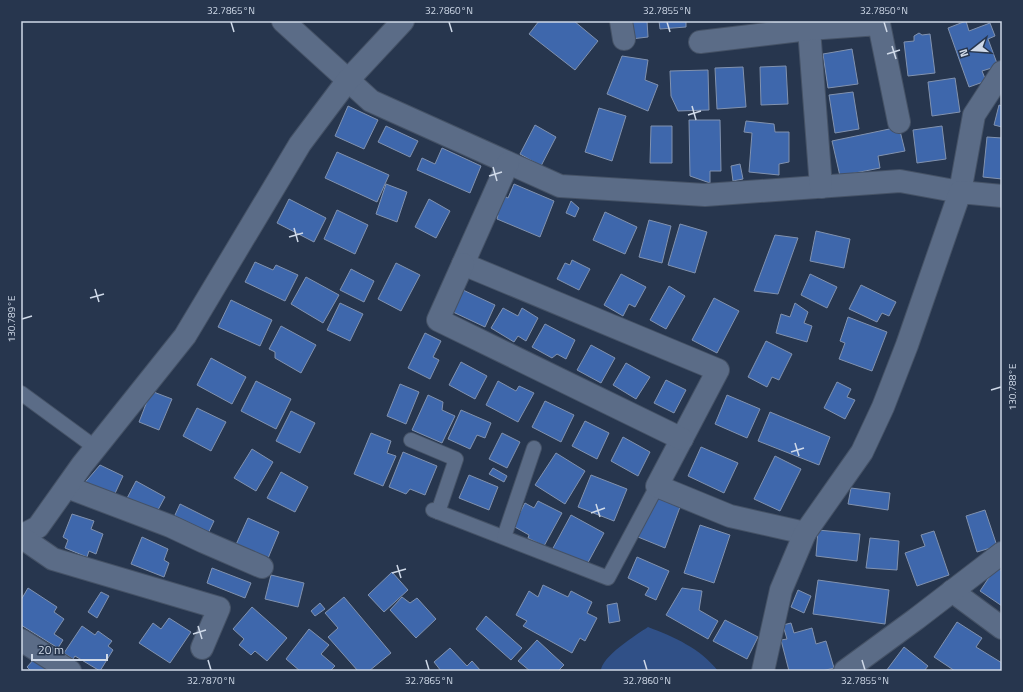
<svg xmlns="http://www.w3.org/2000/svg" width="1023" height="692" font-family="'Titillium Web',sans-serif">
	<rect width="100%" height="100%" fill="#27364e"/>
	<path fill="#305087" d="M 648,627 C 674,637 700,648 718,671 L 601,671 C 601,657 636,635 648,627 Z"/>
	<g fill="#3e67ac" stroke="#8192af">
		<polygon points="539,21 574,21 598,41 575,70 529,34"/>
		<polygon points="629,21 647,21 648,37 631,39"/>
		<polygon points="659,21 686,21 686,27 660,29"/>
		<polygon points="966,21 969,31 990,23 995,36 988,39 998,66 982,71 986,81 969,87 948,28"/>
		<polygon points="919,33 922,35 930,34 935,73 908,76 904,42 914,41 914,36"/>
		<polygon points="852,49 858,84 828,88 823,54"/>
		<polygon points="622,56 648,60 645,80 658,85 648,111 607,94"/>
		<polygon points="786,66 788,104 761,105 760,67"/>
		<polygon points="743,67 746,107 717,109 715,68"/>
		<polygon points="708,70 709,110 678,111 671,96 670,71"/>
		<polygon points="955,78 960,112 932,116 928,82"/>
		<polygon points="853,92 859,129 835,133 829,95"/>
		<polygon points="999,105 1002,106 1002,127 994,125"/>
		<polygon points="348,106 378,120 364,149 335,136"/>
		<polygon points="599,108 626,116 612,161 585,152"/>
		<polygon points="689,120 720,120 721,171 710,171 710,183 690,176"/>
		<polygon points="746,121 774,124 775,132 789,132 789,162 779,164 779,175 749,172 752,133 744,132"/>
		<polygon points="535,125 556,137 541,166 520,154"/>
		<polygon points="386,126 418,141 410,157 378,142"/>
		<polygon points="651,126 672,126 672,163 650,163"/>
		<polygon points="942,126 946,159 917,163 913,130"/>
		<polygon points="899,127 905,151 878,156 880,168 840,176 832,141"/>
		<polygon points="987,137 1002,138 1002,179 983,177"/>
		<polygon points="442,148 481,166 470,193 417,170 422,158 435,164"/>
		<polygon points="337,152 389,175 377,202 325,178"/>
		<polygon points="740,164 743,179 733,181 731,166"/>
		<polygon points="386,184 407,192 397,222 376,214"/>
		<polygon points="514,184 554,201 540,237 497,219 498,215 495,213 502,195 508,198"/>
		<polygon points="289,199 326,218 314,242 277,223"/>
		<polygon points="429,199 450,211 436,238 415,227"/>
		<polygon points="571,201 579,208 575,217 566,213"/>
		<polygon points="337,210 368,225 355,254 324,239"/>
		<polygon points="605,212 637,227 625,254 593,240"/>
		<polygon points="649,220 671,226 662,263 639,257"/>
		<polygon points="680,224 707,232 695,273 668,265"/>
		<polygon points="816,231 850,239 844,268 810,261"/>
		<polygon points="775,235 798,238 778,294 754,291"/>
		<polygon points="572,260 590,269 579,290 557,279 565,263 570,265"/>
		<polygon points="255,262 273,270 276,265 298,275 285,301 245,282"/>
		<polygon points="396,263 420,275 401,311 378,299"/>
		<polygon points="351,269 374,281 364,302 340,290"/>
		<polygon points="621,274 646,287 635,307 629,304 623,316 604,305"/>
		<polygon points="810,274 837,287 827,308 801,295"/>
		<polygon points="306,277 339,295 323,323 291,304"/>
		<polygon points="861,285 896,302 889,316 882,313 877,322 849,309"/>
		<polygon points="669,286 685,296 666,329 650,320"/>
		<polygon points="463,290 495,305 485,327 453,312"/>
		<polygon points="714,298 739,311 717,353 692,340"/>
		<polygon points="231,300 272,320 260,346 218,327"/>
		<polygon points="340,303 363,314 350,341 327,330"/>
		<polygon points="795,303 808,312 804,323 812,326 807,342 776,333 781,314 790,317"/>
		<polygon points="503,308 518,316 522,308 538,318 526,341 518,336 514,342 491,328"/>
		<polygon points="848,317 887,332 872,371 839,359 845,343 840,341"/>
		<polygon points="545,324 575,340 566,359 557,354 552,358 532,347"/>
		<polygon points="281,326 316,345 301,373 275,358 275,352 269,349"/>
		<polygon points="425,333 441,341 433,357 439,360 430,379 408,368"/>
		<polygon points="766,341 792,354 779,380 772,377 767,387 748,377"/>
		<polygon points="591,345 615,358 601,383 577,370"/>
		<polygon points="211,358 246,377 232,404 197,385"/>
		<polygon points="461,362 487,376 475,399 449,385"/>
		<polygon points="626,363 650,377 636,399 613,385"/>
		<polygon points="666,380 686,390 674,413 654,403"/>
		<polygon points="256,381 291,399 276,429 241,411"/>
		<polygon points="498,381 516,391 519,386 534,393 518,422 486,405"/>
		<polygon points="837,382 851,389 847,397 855,400 845,419 824,408"/>
		<polygon points="400,384 419,392 406,424 387,416"/>
		<polygon points="151,391 172,399 159,430 139,422"/>
		<polygon points="428,395 443,402 442,410 455,416 442,443 412,430"/>
		<polygon points="727,395 760,409 747,438 715,424"/>
		<polygon points="545,401 574,415 561,442 532,427"/>
		<polygon points="197,408 226,422 211,451 183,436"/>
		<polygon points="461,410 491,423 485,438 477,435 470,449 448,439"/>
		<polygon points="291,411 315,423 300,453 276,441"/>
		<polygon points="770,412 830,437 819,465 758,441"/>
		<polygon points="585,421 609,433 597,459 572,446"/>
		<polygon points="371,433 391,441 387,453 396,456 383,486 354,474"/>
		<polygon points="502,433 520,442 507,468 489,459"/>
		<polygon points="623,437 650,452 638,476 611,461"/>
		<polygon points="701,447 738,463 724,493 688,476"/>
		<polygon points="252,449 273,462 256,491 234,478"/>
		<polygon points="403,452 437,466 425,495 410,489 406,494 389,487"/>
		<polygon points="556,453 585,471 565,504 535,485"/>
		<polygon points="775,456 801,469 780,511 754,499"/>
		<polygon points="100,465 123,476 112,500 82,486"/>
		<polygon points="493,468 507,476 504,482 489,474"/>
		<polygon points="281,472 308,487 295,512 267,498"/>
		<polygon points="469,475 498,487 489,510 459,498"/>
		<polygon points="591,475 627,489 614,521 578,507"/>
		<polygon points="136,481 165,497 153,519 124,504"/>
		<polygon points="851,488 890,493 888,510 848,504"/>
		<polygon points="653,496 680,507 665,548 638,537"/>
		<polygon points="538,501 562,513 544,546 528,538 529,535 513,526 525,503 534,508"/>
		<polygon points="180,504 214,521 204,542 170,526"/>
		<polygon points="985,510 997,546 977,552 966,516"/>
		<polygon points="72,514 94,521 91,529 103,534 96,554 89,551 87,557 65,548 68,540 63,537"/>
		<polygon points="571,515 604,533 585,568 552,550"/>
		<polygon points="248,518 279,532 266,563 234,549"/>
		<polygon points="700,525 730,535 714,583 684,573"/>
		<polygon points="818,530 860,534 857,561 816,556"/>
		<polygon points="934,531 949,575 917,586 905,553 925,546 921,535"/>
		<polygon points="142,537 168,549 164,560 169,563 164,577 131,564"/>
		<polygon points="870,538 899,541 897,570 866,568"/>
		<polygon points="637,557 669,571 656,600 645,595 649,588 628,578"/>
		<polygon points="996,567 1002,571 1002,606 980,591"/>
		<polygon points="212,568 251,583 245,598 207,583"/>
		<polygon points="392,572 408,590 384,612 368,595"/>
		<polygon points="271,575 304,583 298,607 265,599"/>
		<polygon points="818,580 889,590 885,624 813,614"/>
		<polygon points="543,585 568,597 571,591 592,602 587,613 597,618 585,641 580,638 572,653 523,626 527,621 516,615 529,591 538,597"/>
		<polygon points="28,588 57,607 54,612 64,619 54,634 63,640 58,648 21,625 21,600"/>
		<polygon points="682,588 702,591 699,610 718,621 708,639 666,615"/>
		<polygon points="798,590 811,596 804,613 791,607"/>
		<polygon points="101,592 109,596 97,618 88,612"/>
		<polygon points="344,597 391,653 369,671 358,671 328,637 338,628 325,613"/>
		<polygon points="402,597 410,603 417,598 436,619 416,638 390,610"/>
		<polygon points="320,603 325,609 315,616 311,611"/>
		<polygon points="617,603 620,621 609,623 607,605"/>
		<polygon points="252,607 287,638 267,661 255,651 251,655 239,645 244,639 233,629"/>
		<polygon points="486,616 522,648 511,660 476,629"/>
		<polygon points="169,618 191,632 170,663 139,643 153,623 161,629"/>
		<polygon points="725,620 758,637 747,659 713,641"/>
		<polygon points="957,622 982,638 976,647 1002,663 1002,671 955,671 934,657"/>
		<polygon points="791,623 794,633 812,628 816,644 826,641 834,668 822,671 789,671 781,640 787,639 783,625"/>
		<polygon points="82,626 95,635 98,631 112,641 108,646 113,650 100,671 75,656 73,659 64,653"/>
		<polygon points="309,629 329,645 321,654 335,666 330,671 300,671 286,659"/>
		<polygon points="537,640 564,665 558,671 530,671 518,661"/>
		<polygon points="904,647 928,666 924,671 886,671"/>
		<polygon points="450,648 467,666 472,661 481,671 441,671 434,662"/>
		<polygon points="35,658 50,671 31,671 27,667"/>
	</g>
	<g fill="none" stroke-linecap="round" stroke-linejoin="round">
		<g stroke="#455266" stroke-width="16">
			<g id="service">
				<polyline points="21,393 96,448"/>
				<polyline points="411,440 456,459 438,512"/>
				<polyline points="433,510 608,578 657,486"/>
				<polyline points="504,537 534,448"/>
			</g>
		</g>
		<g stroke="#455266" stroke-width="24">
			<g id="minor">
				<polyline points="283,21 371,101 560,186 705,195 900,181 960,192 974,115 1002,72"/>
				<polyline points="621,21 624,39"/>
				<polyline points="809,29 821,187"/>
				<polyline points="700,42 809,29 879,24 899,122"/>
				<polyline points="508,163 463,264 718,370 657,486 730,516 805,533"/>
				<polyline points="463,264 438,320 682,439"/>
				<polyline points="67,487 170,526 204,542 262,567"/>
				<polyline points="21,536 38,527 82,465 185,336 300,144 348,80 403,21"/>
				<polyline points="21,537 53,559 219,608 202,648"/>
				<polyline points="952,591 1002,628"/>
				<polyline points="21,640 70,671"/>
				<polyline points="763,671 781,590 805,533 862,452 883,407 907,345 960,192 1002,196"/>
				<polyline points="845,671 916,619 1002,553"/>
			</g>
		</g>
		<use href="#service" stroke="#5b6c87" stroke-width="14"/>
		<use href="#minor" stroke="#5b6c87" stroke-width="22"/>
	</g>
	<path fill="none" stroke="#cfd9e8" stroke-width="1.5" d="M 231,22 L 234,32M 449,22 L 452,32M 667,22 L 670,32M 884,22 L 887,32M 892,46 L 896,59M 887,54 L 900,50M 692,106 L 696,120M 688,115 L 701,111M 493,167 L 497,181M 489,176 L 502,172M 294,228 L 298,242M 289,237 L 303,233M 95,289 L 99,302M 90,298 L 104,294M 22,319 L 32,316M 991,390 L 1001,387M 795,443 L 799,456M 791,452 L 804,448M 596,504 L 600,517M 591,513 L 605,508M 397,565 L 401,578M 392,573 L 406,569M 198,626 L 202,639M 193,634 L 206,630M 208,660 L 211,670M 426,660 L 429,670M 644,660 L 647,670M 862,660 L 865,670"/>
	<rect width="1023" height="692" fill="none" stroke="#27364e" stroke-width="44"/>
	<g transform="translate(973 50) rotate(253)" stroke="#27364e" stroke-width="3" paint-order="stroke">
	<path d="M0-3L7 15L0 10L-7 15Z" fill="#cfd9e8"/>
	<text y="-6" font-size="11" font-weight="bold" text-anchor="middle" fill="#cfd9e8">N</text>
	</g>
	<path d="M32 654v6h75v-6" fill="none" stroke="#cfd9e8" stroke-width="2"/>
	<text x="38" y="654" font-size="12" fill="#cfd9e8" stroke="#27364e" stroke-width="3" paint-order="stroke">20 m</text>
	<rect x="22" y="22" width="979" height="648" fill="none" stroke="#cfd9e8" stroke-width="1.5"/>
	<g font-size="10" text-anchor="middle" fill="#cfd9e8">
		<text x="231" y="14">32.7865°N</text>
		<text x="449" y="14">32.7860°N</text>
		<text x="667" y="14">32.7855°N</text>
		<text x="884" y="14">32.7850°N</text>
		<text transform="translate(11 319) rotate(-90)" y="4">130.789°E</text>
		<text transform="translate(1012 387) rotate(-90)" y="4">130.788°E</text>
		<text x="211" y="684">32.7870°N</text>
		<text x="429" y="684">32.7865°N</text>
		<text x="647" y="684">32.7860°N</text>
		<text x="865" y="684">32.7855°N</text>
	</g>
</svg>
